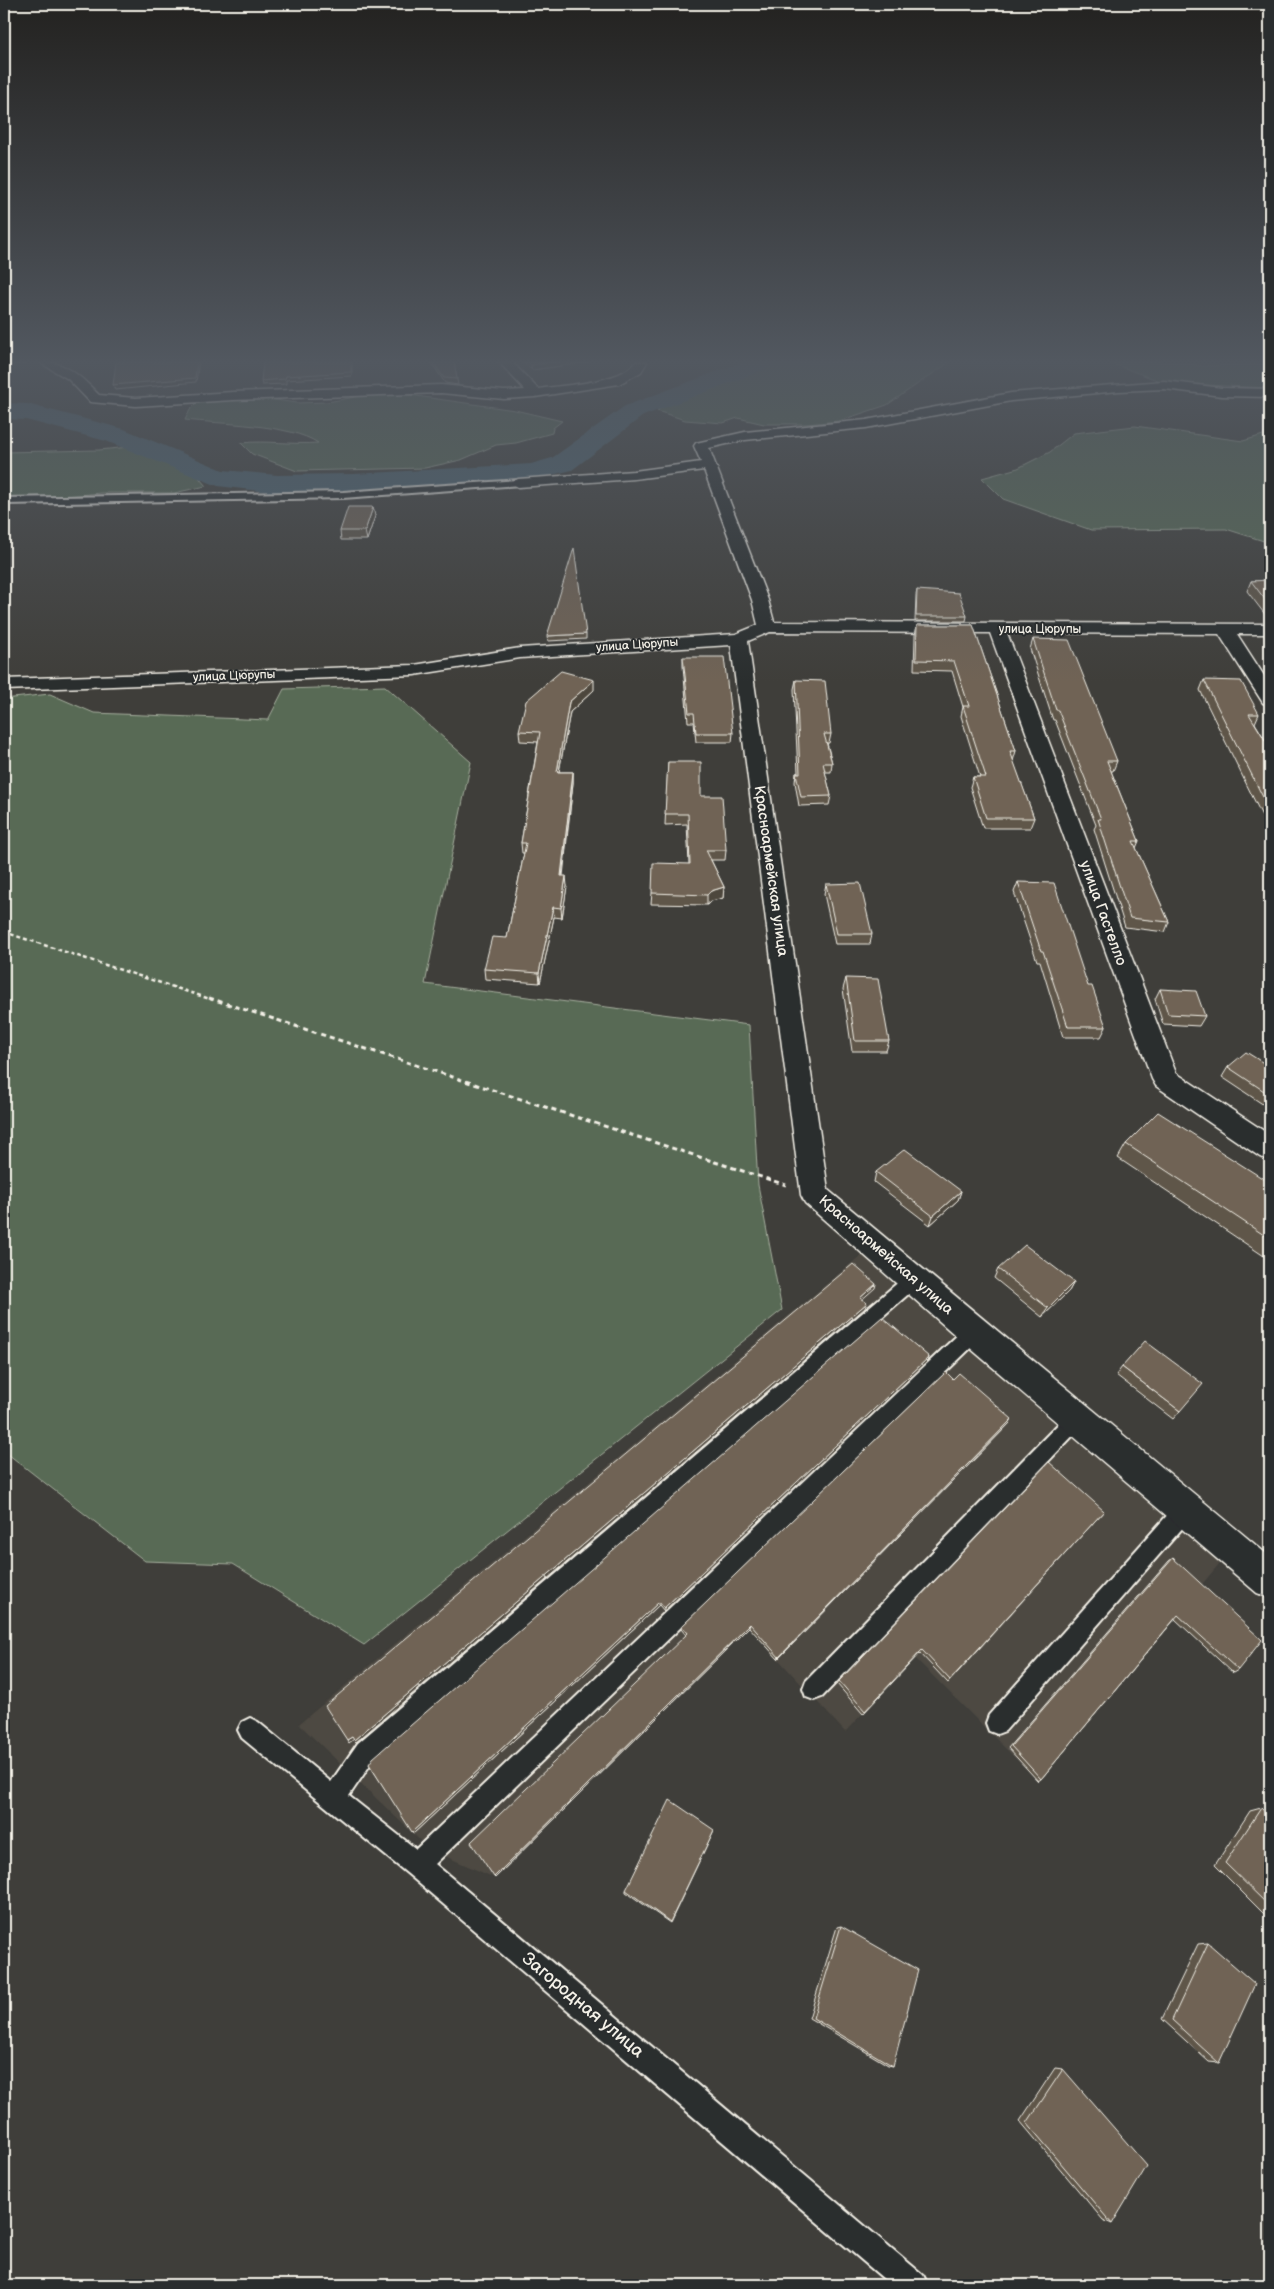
<svg xmlns="http://www.w3.org/2000/svg" width="1274" height="2289" font-family="'Balsamiq Sans',sans-serif">
	<rect width="100%" height="100%" fill="#3f3e3a"/>
	<filter id="ink" filterUnits="userSpaceOnUse"><feTurbulence type="fractalNoise" baseFrequency=".02" numOctaves="2"/><feDisplacementMap in="SourceGraphic" scale="10" xChannelSelector="R" yChannelSelector="G"/><feConvolveMatrix kernelMatrix="1 2 1 2 8 2 1 2 1" color-interpolation-filters="sRGB"/></filter>
	<g filter="url(#ink)">
		<polygon fill="#4d4942" points="865,1252 1224,1558 1038,1781 915,1658 845,1732 749,1627 495,1878 429,1849 299,1724"/>
		<g fill="#586b55" stroke="#a6ae9e">
			<polygon points="766,362 950,362 887,405 839,421 807,424 764,424 738,418 723,423 685,420 657,411 674,399"/>
			<polygon points="1108,362 1173,362 1202,366 1270,364 1270,388 1165,383"/>
			<path d="M 402,394 L 515,410 L 562,421 L 553,428 L 552,433 L 516,443 L 496,445 L 461,460 L 425,468 L 297,471 L 252,454 L 241,443 C 267,440 292,445 318,443 C 290,424 220,424 185,420 L 191,408 L 198,401 L 222,398 L 268,399 L 297,403 L 327,402 L 367,395 Z"/>
			<polygon points="1135,426 1243,441 1270,433 1270,543 1226,529 1091,530 1003,499 982,478 1018,468 1050,452 1074,433"/>
			<polygon points="130,447 194,472 206,486 174,493 101,493 10,501 4,498 4,452 99,450"/>
			<polygon points="385,686 471,762 425,984 749,1025 758,1185 782,1310 364,1645 233,1564 145,1561 4,1451 4,699 50,694 94,713 268,720 284,689"/>
		</g>
		<g fill="none" stroke-linecap="round" stroke-linejoin="round">
			<polygon fill="#4c6470" fill-rule="evenodd" points="742,362 775,362 771,367 643,416 572,470 531,480 354,492 277,493 218,486 106,441 26,420 4,419 4,403 27,404 124,429 223,470 277,475 354,474 531,464 552,458 625,406"/>
			<g stroke="#f4f1e8" stroke-width="4">
				<g id="lane">
					<polygon points="518,480 521,481 521,485 343,498 4,504 4,498 343,492"/>
					<polygon points="914,1271 920,1274 923,1279 920,1284 374,1759 349,1796 416,1849 967,1326 974,1324 981,1326 983,1332 981,1338 435,1864 923,2275 928,2285 891,2285 408,1874 242,1738 238,1730 242,1722 250,1718 258,1722 331,1782 358,1743 908,1274"/>
					<polygon points="1078,1408 1085,1411 1088,1417 1085,1423 822,1697 814,1700 806,1697 803,1689 806,1681 1071,1411"/>
					<polygon points="1186,1499 1193,1502 1196,1509 1193,1516 1005,1731 997,1734 989,1731 986,1723 989,1715 1179,1502"/>
				</g>
			</g>
			<g stroke="#f4f1e8" stroke-width="3">
				<g id="street">
					<path d="M 39,362 C 65,360 82,378 99,395 L 136,398 L 233,392 L 441,385 L 504,391 L 525,390 L 499,362 L 512,362 L 538,389 C 562,385 622,383 635,362 L 647,362 L 641,372 L 619,384 L 535,397 L 504,399 L 441,393 L 233,400 L 136,406 L 90,402 L 68,379 Z"/>
					<path d="M 1164,381 L 1222,388 L 1270,389 L 1270,397 L 1222,396 L 1164,389 L 1119,391 L 1011,401 L 866,428 L 745,440 L 709,448 L 768,600 L 774,622 L 1270,624 L 1270,634 L 1237,634 L 1270,685 L 1270,705 L 1263,703 L 1219,634 L 1007,633 L 1176,1073 L 1270,1135 L 1270,1160 L 1260,1157 L 1156,1086 L 1152,1079 L 990,633 L 770,632 L 748,641 L 828,1190 C 975,1313 1123,1434 1270,1557 L 1270,1598 L 1257,1593 L 963,1342 L 805,1203 L 801,1195 L 731,645 L 520,658 L 414,675 L 4,690 L 4,679 L 414,665 L 520,648 L 736,634 L 758,625 L 752,600 L 704,470 L 634,479 L 518,487 L 511,483 L 518,479 L 634,471 L 701,462 L 694,446 L 696,443 L 745,432 L 866,420 L 1011,393 Z"/>
				</g>
			</g>
			<polyline stroke="#f4f1e8" stroke-width="2.5" stroke-dasharray="4 3" stroke-linecap="butt" points="4,932 213,1000"/>
			<polyline stroke="#f4f1e8" stroke-width="3" stroke-dasharray="5 4" stroke-linecap="butt" points="209,998 786,1185"/>
			<use href="#lane" fill="#2a2d2e" fill-rule="evenodd"/>
			<use href="#street" fill="#2a2d2e" fill-rule="evenodd"/>
		</g>
		<g fill="#5f5649" stroke="#f4f1e8">
			<polygon points="352,362 352,376 286,380 286,384 262,385 261,381"/>
			<polygon points="431,362 454,362 458,385 445,383"/>
			<polygon points="522,362 589,362 532,370"/>
			<polygon points="373,507 375,516 367,540 341,540 340,531"/>
			<polygon points="1270,580 1270,621 1247,591 1251,581"/>
			<polygon points="917,590 967,616 966,621 915,621 916,595"/>
			<polygon points="917,625 973,625 1016,751 1013,761 1034,818 1030,828 983,828 970,787 973,777 980,777 961,716 963,707 952,671 914,670 915,635"/>
			<polygon points="586,634 586,639 548,641 547,636"/>
			<polygon points="1033,639 1117,761 1113,771 1111,771 1139,841 1136,848 1169,922 1165,932 1125,927 1094,829 1096,825 1055,720 1053,720 1030,649"/>
			<polygon points="683,657 733,733 732,742 696,742 694,722 688,722 683,666"/>
			<polygon points="796,680 831,734 829,743 827,743 832,763 831,772 825,772 831,796 829,805 799,806 795,782 796,773 798,773 794,689"/>
			<polygon points="1204,680 1259,714 1255,723 1270,748 1270,832 1200,690"/>
			<polygon points="594,690 570,712 559,772 573,772 573,783 563,876 567,886 562,918 554,917 540,983 485,979 484,969 507,938 524,853 522,853 521,843 538,742 520,741 519,731"/>
			<polygon points="668,762 701,796 726,850 725,860 711,860 724,887 723,898 711,901 707,905 651,904 652,893 689,864 687,824 665,825"/>
			<polygon points="1018,882 1088,986 1106,1027 1101,1037 1063,1037 1040,961 1037,961 1014,892"/>
			<polygon points="826,884 872,934 870,944 835,944 824,894"/>
			<polygon points="846,978 889,1041 886,1051 852,1051 843,989"/>
			<polygon points="1160,989 1205,1016 1199,1026 1163,1024 1155,999"/>
			<polygon points="1228,1067 1270,1067 1270,1109 1222,1077"/>
			<polygon points="1126,1144 1270,1183 1270,1260 1118,1158"/>
			<polygon points="876,1172 961,1191 958,1200 930,1225 874,1182"/>
			<polygon points="998,1269 1074,1282 1069,1291 1042,1317 994,1278"/>
			<polygon points="929,1357 927,1362 664,1611 659,1605 414,1833 369,1764"/>
			<polygon points="1122,1367 1180,1411 1173,1419 1116,1375"/>
			<polygon points="953,1379 1010,1423 778,1659 749,1627 495,1878 686,1635 681,1629 682,1626"/>
			<polygon points="1104,1511 948,1683 920,1653 863,1714 837,1684 839,1681"/>
			<polygon points="1173,1558 1238,1670 1233,1673 1175,1619 1041,1779 1038,1781 1008,1748 1169,1561"/>
			<polygon points="1270,1735 1270,1744 1266,1740"/>
			<polygon points="1261,1808 1270,1817 1270,1920 1215,1865 1250,1811"/>
			<polygon points="714,1830 670,1923 626,1892 626,1890"/>
			<polygon points="841,1926 893,2066 888,2065 809,2018 837,1927"/>
			<polygon points="1208,1943 1219,2063 1209,2062 1162,2019 1198,1944"/>
			<polygon points="1055,2068 1063,2069 1112,2224 1103,2220 1020,2121"/>
		</g>
		<g fill="#4e463c" stroke="#f4f1e8">
			<polygon points="4,362 25,362 26,363 4,367"/>
			<polygon points="197,362 199,362 196,382 115,390 113,385"/>
			<polygon points="553,362 589,362 532,370 531,365"/>
			<polygon points="373,507 375,516 367,540 365,531"/>
			<polygon points="594,680 594,690 570,712 557,782 557,772 569,702"/>
			<polygon points="573,772 573,783 561,886 561,876"/>
			<polygon points="566,876 567,886 562,918 561,908"/>
			<polygon points="724,887 723,898 711,901 707,905 707,895 711,891"/>
			<polygon points="553,907 554,917 540,983 539,973"/>
			<polygon points="961,1191 958,1200 930,1225 933,1216"/>
			<polygon points="1074,1282 1069,1291 1042,1317 1048,1308"/>
			<polygon points="876,1284 875,1288 859,1302 860,1298"/>
			<polygon points="867,1303 865,1308 356,1742 354,1740"/>
			<polygon points="929,1357 927,1362 664,1611 664,1608"/>
			<polygon points="1012,1419 1010,1423 778,1659 779,1657"/>
			<polygon points="659,1602 659,1605 414,1833 412,1832"/>
			<polygon points="750,1624 749,1627 495,1878 494,1877"/>
			<polygon points="352,1737 354,1739 349,1743 347,1740"/>
		</g>
		<g fill="#6f6455" stroke="#f4f1e8">
			<polygon points="116,362 197,362 195,378 113,385"/>
			<polygon points="263,362 351,362 351,372 286,376 285,379 261,381"/>
			<polygon points="433,362 454,362 457,379 444,378"/>
			<polygon points="528,362 553,362 531,365"/>
			<polygon points="348,507 373,507 365,531 340,531"/>
			<polygon points="574,548 586,634 547,636"/>
			<polygon points="1270,580 1270,606 1251,581"/>
			<polygon points="917,590 959,593 967,616 916,616"/>
			<polygon points="917,625 973,625 1016,751 1010,751 1034,818 986,818 973,777 986,777 963,706 969,706 954,661 916,660"/>
			<polygon points="1033,639 1069,640 1117,761 1107,761 1139,841 1133,841 1169,922 1130,918 1098,819 1101,819 1058,710 1056,710"/>
			<polygon points="683,657 724,657 733,733 696,733 694,713 689,713"/>
			<polygon points="561,671 594,680 569,702 557,772 573,772 561,876 566,876 561,908 553,907 539,973 484,969 492,937 507,938 526,843 521,843 540,732 519,731 526,701"/>
			<polygon points="796,680 825,681 831,734 824,734 832,763 823,763 831,796 801,797 796,773 800,773"/>
			<polygon points="1204,680 1241,681 1259,714 1249,714 1270,748 1270,811"/>
			<polygon points="668,762 701,762 701,796 722,796 726,850 706,850 724,887 711,891 707,895 652,893 653,863 690,864 688,814 665,814"/>
			<polygon points="1018,882 1054,883 1088,986 1092,986 1106,1027 1068,1027 1043,951 1041,951"/>
			<polygon points="860,883 872,934 837,934 826,884"/>
			<polygon points="846,978 878,979 889,1041 855,1041"/>
			<polygon points="1160,989 1196,991 1205,1016 1168,1014"/>
			<polygon points="1246,1052 1270,1067 1270,1095 1228,1067"/>
			<polygon points="1158,1112 1270,1183 1270,1239 1126,1144"/>
			<polygon points="905,1149 961,1191 933,1216 876,1172"/>
			<polygon points="1025,1245 1074,1282 1048,1308 998,1269"/>
			<polygon points="853,1264 876,1284 860,1298 867,1303 354,1740 352,1737 347,1740 325,1706"/>
			<polygon points="882,1317 929,1357 664,1608 659,1602 412,1832 369,1764 373,1758"/>
			<polygon points="1145,1341 1203,1384 1180,1411 1122,1367"/>
			<polygon points="946,1372 953,1379 959,1373 1012,1419 779,1657 750,1624 494,1877 471,1842 688,1633 682,1626"/>
			<polygon points="1049,1462 1104,1511 950,1680 922,1650 865,1711 839,1681"/>
			<polygon points="1173,1558 1262,1640 1238,1670 1178,1615 1041,1779 1011,1746"/>
			<polygon points="670,1800 714,1830 670,1922 626,1890"/>
			<polygon points="1261,1808 1270,1817 1270,1907 1225,1863"/>
			<polygon points="841,1926 918,1970 893,2066 813,2018"/>
			<polygon points="1208,1943 1255,1984 1219,2063 1172,2020"/>
			<polygon points="1063,2069 1147,2166 1112,2224 1027,2123"/>
		</g>
	</g>
	<linearGradient id="sky" x2="0" y2="1"><stop stop-color="#232220"/><stop offset="0.53" stop-color="#525860"/><stop offset="1" stop-color="#525860" stop-opacity="0"/></linearGradient>
	<rect width="1274" height="682" fill="url(#sky)"/>
	<g text-anchor="middle" dominant-baseline="central" stroke-width="4" stroke-linejoin="round" paint-order="stroke">
		<g font-size="12" fill="#f4f1e8" stroke="#2a2d2e">
			<text x="1040" y="629">улица Цюрупы</text>
			<text transform="translate(637 645) rotate(-4)">улица Цюрупы</text>
			<text transform="translate(234 676) rotate(-2)">улица Цюрупы</text>
		</g>
		<g font-size="15" fill="#f4f1e8" stroke="#2a2d2e">
			<text transform="translate(771 871) rotate(82)">Красноармейская улица</text>
			<text transform="translate(1103 913) rotate(70)">улица Гастелло</text>
			<text transform="translate(886 1255) rotate(41)">Красноармейская улица</text>
		</g>
		<g font-size="18" fill="#f4f1e8" stroke="#2a2d2e">
			<text transform="translate(583 2005) rotate(40)">Загородная улица</text>
		</g>
	</g>
	<rect width="1274" height="2289" fill="none" stroke="#2a2d2e" stroke-width="20"/>
	<rect x="10" y="10" width="1254" height="2269" fill="none" stroke="#f4f1e8" stroke-width="2" filter="url(#ink)"/>
</svg>
